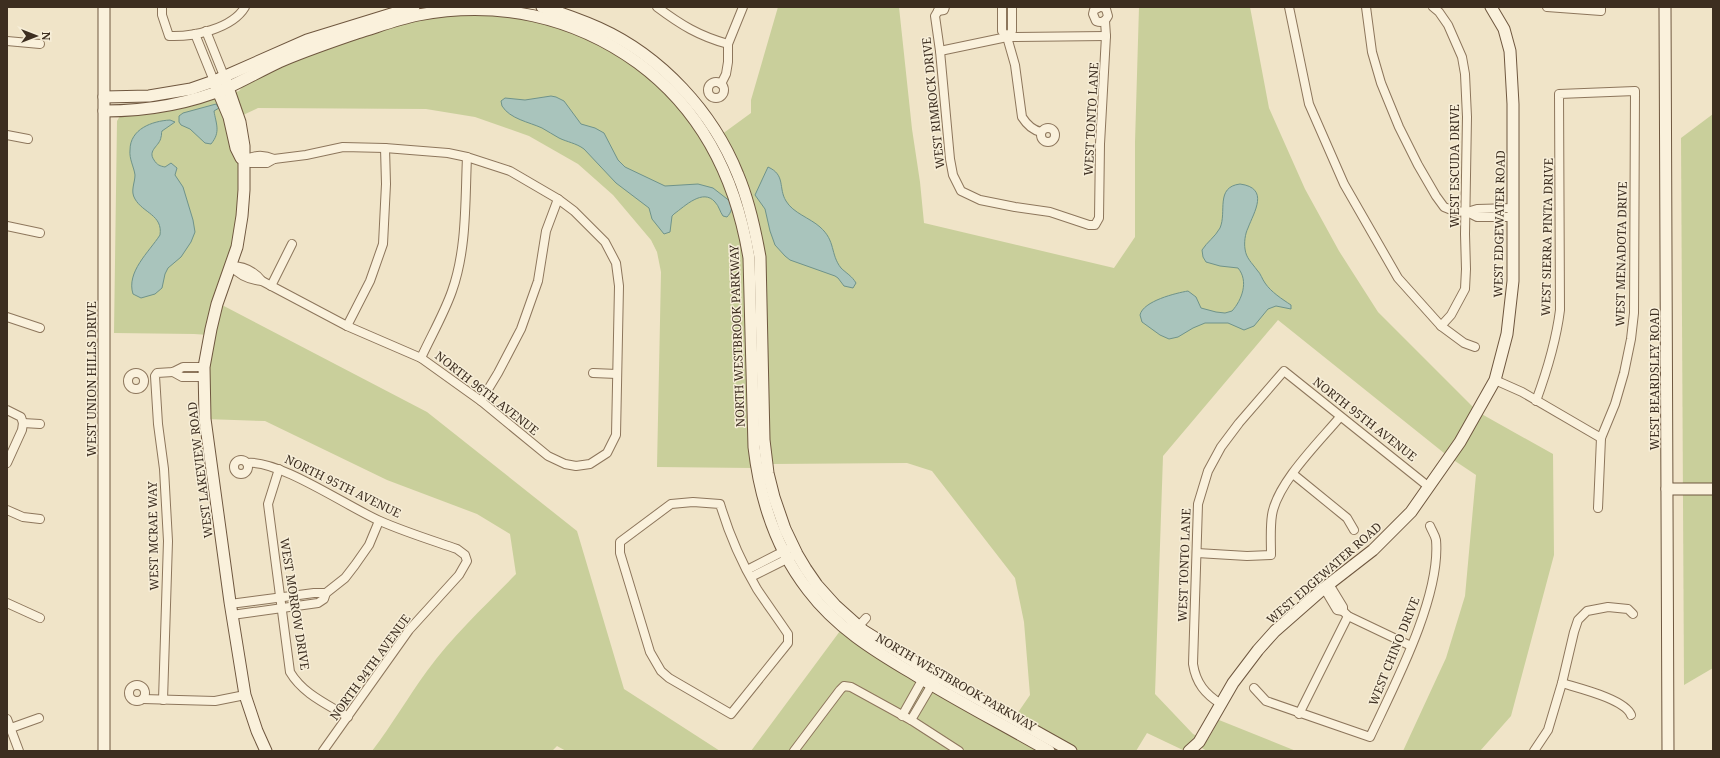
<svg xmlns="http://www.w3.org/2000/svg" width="1720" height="758" font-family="'Noto Serif',serif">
	<rect width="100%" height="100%" fill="#f0e4c8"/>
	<g fill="#c9cf9b" fill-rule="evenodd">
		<path d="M 442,7 L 516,7 L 549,15 L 667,82 L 695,112 L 714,140 L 751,113 L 751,100 L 778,7 L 899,7 L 912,129 L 920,182 L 924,223 L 1114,268 L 1135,237 L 1135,142 L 1139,7 L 1250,7 L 1269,108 L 1305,189 L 1339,251 L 1378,312 L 1478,412 L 1553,454 L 1554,555 L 1511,716 L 1480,751 L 1403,751 L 1446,658 L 1465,596 L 1476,475 L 1449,457 L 1278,320 L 1163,456 L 1155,694 L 1193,734 L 1207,741 L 1219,720 L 1296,751 L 1207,751 L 1193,743 L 1185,751 L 1147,733 L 1136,751 L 751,751 L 840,631 L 828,619 L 753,468 L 657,467 L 661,272 L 657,252 L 651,240 L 613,195 L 578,164 L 529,136 L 475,117 L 426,109 L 258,108 L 241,116 L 248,174 L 222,305 L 427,412 L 577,531 L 624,689 L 720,751 L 566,751 L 557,746 L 552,751 L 372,751 C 392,725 408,697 427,671 C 453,635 486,605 516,574 L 510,534 L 477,514 L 387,480 L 265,421 L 205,419 L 209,335 L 194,334 L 114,333 L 117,121 L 120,116 L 153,114 L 180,109 L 239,91 L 258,69 ZM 907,463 L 932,471 L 1015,578 L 1024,622 L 1030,695 L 1017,714 C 966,686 912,660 865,626 C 823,596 788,540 775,491 C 773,482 773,472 772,464 Z"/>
		<polygon points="1713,114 1713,668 1684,685 1681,138"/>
	</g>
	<g fill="#a9c4bc" stroke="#6f938a">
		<path d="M 551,96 L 556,97 L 564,101 L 581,124 L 595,128 L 604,133 L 618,160 L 625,167 L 665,186 L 698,184 L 713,188 L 731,202 C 733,207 731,213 727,217 L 723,216 C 720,212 719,206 715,202 C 703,188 685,206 674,214 L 672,216 L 670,232 L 664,234 L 652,219 L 649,208 L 616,183 L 584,149 C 576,143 567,142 559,138 C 553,135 548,131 542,128 C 529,122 510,119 502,106 L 501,101 L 505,98 L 525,100 Z"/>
		<path d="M 216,104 L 219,108 L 214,111 C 216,124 221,132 211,144 L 205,143 L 190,129 L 181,125 L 179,122 L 179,116 L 183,113 Z"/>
		<path d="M 170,120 L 175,122 L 162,131 C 161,133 162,135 161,137 C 160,146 147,150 154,160 C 157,165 160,166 165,167 L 171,163 L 177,168 L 175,175 L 183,187 L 193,220 L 195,232 L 191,242 L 181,257 L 168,268 L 165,274 L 162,288 L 155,294 L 141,298 L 133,294 C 126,272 149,252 160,235 C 163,215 143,213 135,199 C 130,191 135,183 135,175 C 134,167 129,159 130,150 C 130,129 152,121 170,120 Z"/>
		<path d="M 768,167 C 786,175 778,188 786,201 C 793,213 810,218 820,227 C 836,241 830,254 841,268 C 846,273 852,276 856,283 L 853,288 L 844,286 L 838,278 L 835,276 L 790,260 L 785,256 L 775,245 L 770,231 L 765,209 L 755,195 Z"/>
		<path d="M 1240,184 C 1270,188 1254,212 1248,228 C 1245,234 1244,243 1245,249 C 1246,258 1252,263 1257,270 C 1261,274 1262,279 1265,283 C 1271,292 1282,299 1291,305 L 1291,309 L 1276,306 L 1268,309 L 1254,326 L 1244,330 L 1228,323 L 1205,323 L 1193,328 L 1178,337 L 1169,339 L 1160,335 L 1142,322 L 1140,315 C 1143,301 1176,293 1188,291 L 1196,297 L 1201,308 L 1216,312 L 1225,313 L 1232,311 C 1242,300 1249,281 1238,268 L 1220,266 L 1206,262 L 1203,257 L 1202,250 C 1207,242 1215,237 1220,228 C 1227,212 1215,187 1240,184 Z"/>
	</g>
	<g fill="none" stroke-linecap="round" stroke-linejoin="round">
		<g stroke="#8d765c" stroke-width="10">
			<g id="street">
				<path d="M 162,7 L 162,15 L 169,36 C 193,37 232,29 245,7"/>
				<path d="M 657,7 C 681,25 699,36 728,44"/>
				<path d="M 1002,7 L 1002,31 L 1007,37 L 1015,65 L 1022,117 C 1027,125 1032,130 1041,132"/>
				<path d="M 1100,7 L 1094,10 L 1093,14 L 1096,21 C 1101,23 1105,22 1108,16 L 1106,9 L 1102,7"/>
				<polyline points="1289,7 1309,104 1344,184 1398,278 1441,326 1464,343 1475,347"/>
				<polyline points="1366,7 1372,52 1381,83 1399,127 1418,165 1436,196 1444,207 1454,211 1467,212 1477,217 1513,217"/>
				<polyline points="1433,7 1439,12 1448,25 1462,57 1465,74 1467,117 1465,234 1466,269 1465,289 1451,315 1441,326"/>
				<polyline points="1547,7 1601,11 1601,7"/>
				<polyline points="938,11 935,16 940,51 950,159 953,175 961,191 980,200 1015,207 1050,212 1089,225 1095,225 1099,218 1100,144 1106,36 1105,21"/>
				<polyline points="938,11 944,10 945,7"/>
				<polyline points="206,31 224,76"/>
				<polyline points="195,34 214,81"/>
				<polyline points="1007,37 1012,31 1012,7"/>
				<polyline points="7,41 40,44"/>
				<polyline points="940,51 1007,37 1106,36"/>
				<circle cx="716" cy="90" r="8"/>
				<polyline points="721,84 726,74 728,62 728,44 743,7"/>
				<circle cx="1048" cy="135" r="7"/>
				<polyline points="7,135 28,139"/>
				<path d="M 243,161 C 253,155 263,154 274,159"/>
				<polyline points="1467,212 1477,209 1514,208"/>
				<polyline points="7,226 40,233"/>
				<path d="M 231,266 C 239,275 250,280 262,281 L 347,326 L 421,358 L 481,401 L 548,456 L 565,464 L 576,466 L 590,464 L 607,453 L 616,435 L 619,286 L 616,263 L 605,242 L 574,211 L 558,199 L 510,171 L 467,157 L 448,153 L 385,148 L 343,147 L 306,155 L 274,159 L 267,163 L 251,163 L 243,161"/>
				<path d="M 231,266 C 244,266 254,271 262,281"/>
				<polyline points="271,286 292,244"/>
				<polyline points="7,317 40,328"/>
				<polyline points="347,326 370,281 383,244 386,184 385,148"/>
				<path d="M 421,358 C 431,336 444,314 452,291 C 467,249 465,201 467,157"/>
				<polyline points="173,372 182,377 204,377"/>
				<circle cx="136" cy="381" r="8"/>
				<polyline points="593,373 617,374"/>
				<polyline points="1495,380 1522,392 1601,438"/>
				<polyline points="481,401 498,373 521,329 538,281 546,231 558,199"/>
				<path d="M 1536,401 C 1547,371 1556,342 1560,310 L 1559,94 L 1635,91 L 1634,313 L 1631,339 L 1624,373 L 1615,404 L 1601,438 L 1598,508"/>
				<polyline points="7,410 21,417 23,423"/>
				<polyline points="23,423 40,424"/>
				<circle cx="241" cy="467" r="7"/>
				<polyline points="7,463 22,430 23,423"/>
				<path d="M 247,463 C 278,459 348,507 380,521 C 405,532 431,540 457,549 L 465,555 L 467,561 L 459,575 L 409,630 L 323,751"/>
				<path d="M 279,469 L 268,504 L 290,672 C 303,694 327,704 348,717"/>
				<polyline points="1293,474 1347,518 1354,530"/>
				<path d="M 693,502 L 720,504 C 729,534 741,562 757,589 C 767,604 778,619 788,634 L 788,643 L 731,714 L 669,678 L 661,671 L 650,652 L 620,553 L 620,542 L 671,504 Z"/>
				<polyline points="7,510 23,517 40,519"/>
				<path d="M 1197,553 L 1247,556 L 1271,555 C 1271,542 1270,528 1272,515 C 1277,483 1319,442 1340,417"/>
				<polyline points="747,570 788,549"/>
				<polyline points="751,577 791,557"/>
				<polyline points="1329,584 1343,607 1343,611 1348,616 1411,646"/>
				<polyline points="1324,588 1337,610 1343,611"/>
				<polyline points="7,603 40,618"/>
				<polyline points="230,604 314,593 326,593"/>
				<polyline points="232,615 318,603 324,599 326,593 345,578 355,565 369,545 379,521"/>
				<polyline points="856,629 866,618"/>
				<path d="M 1562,683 C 1578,688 1625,699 1631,715"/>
				<circle cx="137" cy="693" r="8"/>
				<path d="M 1254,688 L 1266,701 L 1370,737 C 1394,686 1441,597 1436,540 C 1435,535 1432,531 1430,526"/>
				<polyline points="143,699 215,701 245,695"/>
				<polyline points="163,700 168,541 164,469 158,424 155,376 157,373 173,372 183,367 204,367"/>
				<path d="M 1221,704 C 1205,694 1196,683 1193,664 L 1198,504 L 1208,471 L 1221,447 L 1239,423 L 1284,371 L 1429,487"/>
				<polyline points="1299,714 1348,616"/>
				<polyline points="902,716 925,675"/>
				<polyline points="7,719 19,751"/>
				<polyline points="911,720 934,681"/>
				<polyline points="11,728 39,718"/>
				<polyline points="794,751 840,690 844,686 851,687 911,720 959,751"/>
				<polyline points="1534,751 1548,730 1562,683 1574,632 1578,620 1587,611 1608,607 1628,609 1633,614"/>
			</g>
		</g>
		<g stroke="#6f573f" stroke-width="13">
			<g id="secondary">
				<polyline points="104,7 104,751"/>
				<path d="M 542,7 C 561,13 581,20 599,28 C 661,56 713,112 738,175 C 749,201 755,229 760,257 L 764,440 L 768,473 L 774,497 L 785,529 L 797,554 L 806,569 L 817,585 L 835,605 L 864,631 L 937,676 L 1071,751"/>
				<polyline points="1665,7 1668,751"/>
				<polyline points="224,76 240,122 244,146 244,190 242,216 237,247 217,304 211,329 204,367 205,419 230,602 245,695 257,731 266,751"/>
				<polyline points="215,84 229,117 236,148 241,158"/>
				<polyline points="104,97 149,96 191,89 214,81 307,40 414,7"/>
				<path d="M 104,111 C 147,111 189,104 229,87 C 246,79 262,70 279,62 C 304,51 331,42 357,33 C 377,27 398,19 418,15 C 497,0 573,16 638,63 C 703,111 736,179 749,258 L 754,447 C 760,499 776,549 808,590 C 836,627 873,650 912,673 C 957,701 1004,725 1049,751"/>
				<polyline points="1667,489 1713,489"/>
				<polyline points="1189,751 1199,742 1233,683 1258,650 1275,631 1324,588 1373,550 1411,512 1460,442 1495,380 1507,334 1513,281 1513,104 1510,51 1504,29 1491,7"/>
			</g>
		</g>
		<use href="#street" stroke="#faf1dc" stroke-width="8"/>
		<use href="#secondary" stroke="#faf1dc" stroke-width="11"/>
	</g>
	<g text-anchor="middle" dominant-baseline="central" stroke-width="3" stroke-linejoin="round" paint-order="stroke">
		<g font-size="12" fill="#3d2e20" stroke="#f7eed8">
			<text transform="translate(933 103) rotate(-96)">WEST RIMROCK DRIVE</text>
			<text transform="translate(1091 119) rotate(-87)">WEST TONTO LANE</text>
			<text transform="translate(1454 166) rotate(-90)">WEST ESCUDA DRIVE</text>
			<text transform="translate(1499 224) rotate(-89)">WEST EDGEWATER ROAD</text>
			<text transform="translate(1547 237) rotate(-89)">WEST SIERRA PINTA DRIVE</text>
			<text transform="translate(1621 254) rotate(-89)">WEST MENADOTA DRIVE</text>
			<text transform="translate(737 336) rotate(-92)">NORTH WESTBROOK PARKWAY</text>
			<text transform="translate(91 379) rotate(-90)">WEST UNION HILLS DRIVE</text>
			<text transform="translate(1654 379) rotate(-90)">WEST BEARDSLEY ROAD</text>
			<text transform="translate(487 393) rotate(38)">NORTH 96TH AVENUE</text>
			<text transform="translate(1365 419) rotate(38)">NORTH 95TH AVENUE</text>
			<text transform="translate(200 470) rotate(-97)">WEST LAKEVIEW ROAD</text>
			<text transform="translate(343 486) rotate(26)">NORTH 95TH AVENUE</text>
			<text transform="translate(153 536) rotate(-91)">WEST MCRAE WAY</text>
			<text transform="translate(1184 565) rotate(-88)">WEST TONTO LANE</text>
			<text transform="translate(1324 573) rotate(-41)">WEST EDGEWATER ROAD</text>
			<text transform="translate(295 604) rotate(81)">WEST MORROW DRIVE</text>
			<text transform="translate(1394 651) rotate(-68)">WEST CHINO DRIVE</text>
			<text transform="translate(370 667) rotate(-54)">NORTH 94TH AVENUE</text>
			<text transform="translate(956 682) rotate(30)">NORTH WESTBROOK PARKWAY</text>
		</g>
	</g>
	<rect width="1720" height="758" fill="none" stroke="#3d2e20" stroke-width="16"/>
	<g transform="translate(36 36) rotate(90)" stroke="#f7eed8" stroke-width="3" paint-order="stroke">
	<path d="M0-3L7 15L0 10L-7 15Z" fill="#3d2e20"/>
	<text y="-6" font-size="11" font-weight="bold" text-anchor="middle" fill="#3d2e20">N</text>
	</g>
</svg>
